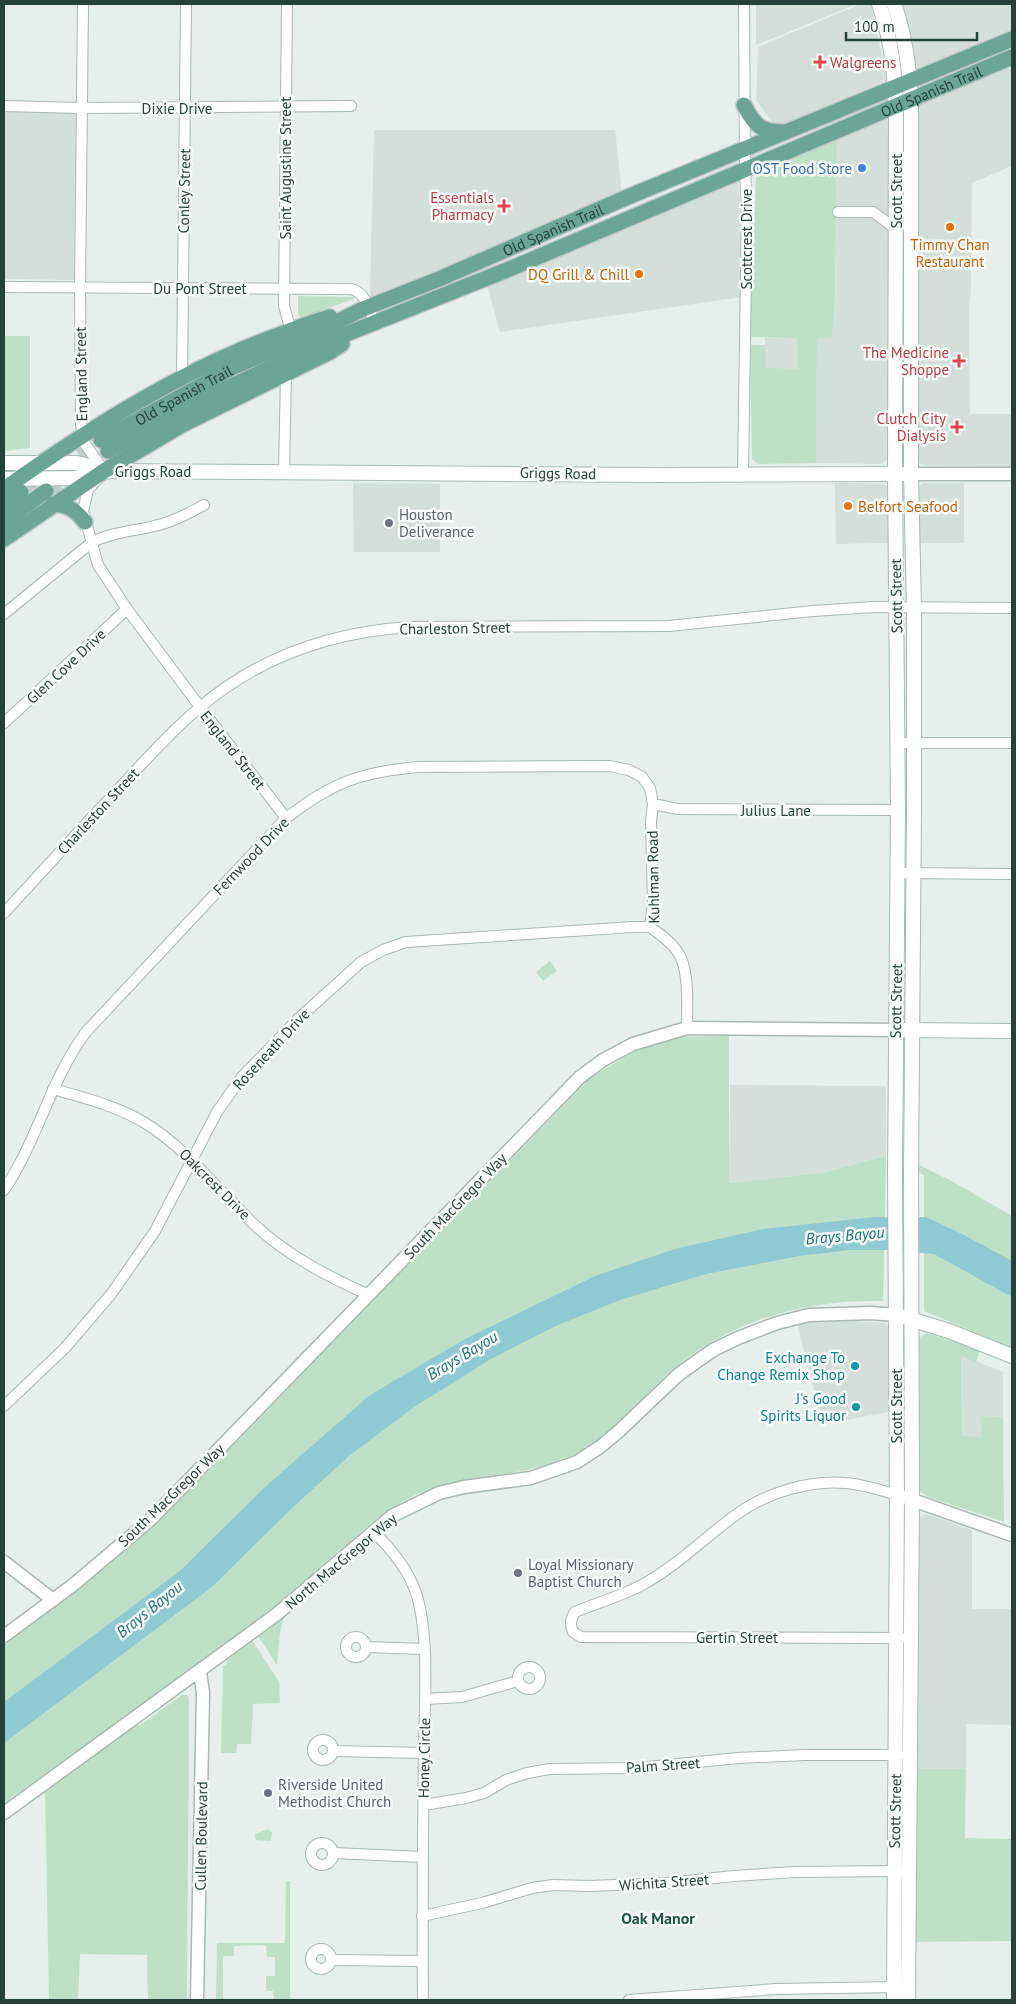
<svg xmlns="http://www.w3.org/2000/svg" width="1016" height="2004" font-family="'PT Sans',sans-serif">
	<rect width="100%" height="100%" fill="#e6efeb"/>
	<g fill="#d4dfda">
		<polygon points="756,4 857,4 756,45"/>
		<polygon points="861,4 871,4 887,80 776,127 756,100 758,47"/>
		<polygon points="898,4 1012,4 1012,30 919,69 915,68"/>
		<polygon points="1012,64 1012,166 972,183 971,288 969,307 970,414 1012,414 1012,467 923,465 917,461 916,108 918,105"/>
		<polygon points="4,112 76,112 74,280 4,279"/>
		<polygon points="885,119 890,123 891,458 880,464 816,463 817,338 832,338 832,336 835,300 837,138"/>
		<polygon points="374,130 615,130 622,194 424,277 370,297"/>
		<polygon points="738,180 742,220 742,297 500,332 487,285"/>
		<rect x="765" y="338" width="32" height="31"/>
		<polygon points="353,483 440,484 440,552 354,552"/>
		<polygon points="835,483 882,484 887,486 891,490 892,543 836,544"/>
		<polygon points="923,483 964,483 964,543 916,543 918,487"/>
		<polygon points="730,1085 886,1086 886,1156 821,1173 729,1183"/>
		<polygon points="839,1320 885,1323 889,1327 891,1333 892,1411 823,1425 797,1323"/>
		<polygon points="961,1355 1003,1372 1003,1417 981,1416 981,1437 962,1437"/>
		<polygon points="926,1514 972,1530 972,1609 1012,1609 1012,1725 966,1724 966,1769 915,1769 917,1519"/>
	</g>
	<g fill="#bfe0c8">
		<polygon points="837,138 835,300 832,336 832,338 817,339 816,463 758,464 752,459 750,345 765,345 765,368 797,369 797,338 750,337 756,177 759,172 764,168"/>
		<polygon points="298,296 354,297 354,299 300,318 298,313"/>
		<polygon points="4,336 30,336 30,448 4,451"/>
		<polygon points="550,961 557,971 543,981 536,972"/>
		<path d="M 729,1036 L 729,1183 L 821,1173 L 886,1156 L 883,1301 C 802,1299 724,1322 663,1378 C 637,1403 613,1433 581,1451 C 526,1482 458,1470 402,1502 C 381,1514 363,1530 345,1546 C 320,1568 296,1590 270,1611 C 184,1679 93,1740 4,1803 L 4,1642 L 91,1579 L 166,1513 L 591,1077 L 637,1050 L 681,1037 Z"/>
		<polygon points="919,1165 950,1180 1012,1216 1012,1348 924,1311 924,1175 919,1173"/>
		<polygon points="927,1333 980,1350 976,1362 961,1356 962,1436 981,1437 981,1416 1003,1417 1004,1522 928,1497 917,1489 917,1339"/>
		<polygon points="284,1615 280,1633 277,1665 258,1636"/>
		<polygon points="252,1640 279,1682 280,1703 253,1704 251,1744 237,1744 236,1753 221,1753 223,1667 227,1664 226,1661"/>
		<polygon points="182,1695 187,1695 189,1698 187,2000 148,2000 147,1955 80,1954 78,2000 49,2000 45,1789 137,1724 139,1726"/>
		<polygon points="915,1769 966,1769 965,1838 1012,1839 1012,1941 915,1942"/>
		<polygon points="268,1829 272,1832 271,1841 256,1840 255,1834"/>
		<polygon points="286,1881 290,1881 290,2000 274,2000 273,1991 266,1991 266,1976 275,1976 275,1957 267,1957 266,1945 234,1946 234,1956 223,1956 223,2000 216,2000 217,1943 285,1943"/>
	</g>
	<polygon fill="#8ec9d4" points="875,1217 926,1217 964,1235 1012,1261 1012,1297 934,1254 893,1250 850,1250 799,1256 706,1274 620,1300 558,1325 491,1359 414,1407 349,1456 292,1508 212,1587 4,1743 4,1702 180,1571 266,1486 370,1395 467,1338 595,1276 675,1249 763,1229"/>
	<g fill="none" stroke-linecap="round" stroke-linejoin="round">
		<g stroke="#bfccc8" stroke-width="15" stroke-dasharray="15 8" stroke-linecap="butt">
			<polyline points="46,491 108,451"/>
			<polyline points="21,492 101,440"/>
		</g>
		<g stroke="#a8b8b2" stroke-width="12">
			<g id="minor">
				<polyline points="83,4 80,288 81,425 85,444 104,471 88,490 83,511 98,565 127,609 200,707 286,818"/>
				<polyline points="287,4 284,306 291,331"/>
				<polyline points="4,106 81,108 351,106"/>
				<polyline points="838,212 873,212 896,229"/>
				<path d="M 4,287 L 351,289 C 366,292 370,311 375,324"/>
				<polyline points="182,378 186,4"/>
				<polyline points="284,472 286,373"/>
				<polyline points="743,474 747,208 745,169 744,4"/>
				<path d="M 4,614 L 91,543 C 113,531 139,531 162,524 C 177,520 191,512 204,505"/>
				<polyline points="4,723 127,609"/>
				<polyline points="898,743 1012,743"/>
				<polyline points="653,804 678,809 898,810"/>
				<polyline points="898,873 1012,874"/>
				<path d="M 4,913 C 41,873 77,833 114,794 C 142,764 168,734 199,708 C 260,656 331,632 410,627 L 669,626 L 813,611 L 874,607 L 1012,608"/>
				<path d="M 650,927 C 660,934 670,941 677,951 C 690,968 687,1007 687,1028"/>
				<path d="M 53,1089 C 85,1098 117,1106 145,1123 C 189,1150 221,1194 259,1229 C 292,1258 329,1277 369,1295"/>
				<path d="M 4,1190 C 38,1140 50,1080 86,1032 L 286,818 C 299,809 311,799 325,792 C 353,775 386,770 418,767 L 610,766 L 629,770 L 642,777 L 650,788 L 653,804 L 651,821 L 653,903 L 650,927"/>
				<polyline points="4,1406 65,1348 112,1293 155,1231 217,1112 241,1078 298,1019 361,962 383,950 406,942 633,927 650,927"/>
				<path d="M 897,1495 C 880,1490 863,1484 845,1483 C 809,1480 766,1493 737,1514 C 705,1537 677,1566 642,1585 C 621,1596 597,1603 575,1612 C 570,1620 570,1624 573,1632 L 581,1637 L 901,1638"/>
				<path d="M 373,1531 C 392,1550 409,1570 417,1596 C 429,1637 425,1699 424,1743 C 423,1829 422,1914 423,2000"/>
				<circle cx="356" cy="1647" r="10"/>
				<polyline points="367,1647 424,1649"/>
				<circle cx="529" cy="1678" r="11"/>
				<polyline points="425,1699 462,1697 518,1681"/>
				<circle cx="323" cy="1750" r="10"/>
				<polyline points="333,1751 424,1753"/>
				<polyline points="424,1805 466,1798 484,1793 506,1780 527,1773 549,1769 637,1768 738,1758 805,1755 900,1755"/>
				<circle cx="322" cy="1854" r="11"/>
				<polyline points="334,1853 422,1857"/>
				<polyline points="422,1916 482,1903 532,1888 553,1885 590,1886 667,1883 734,1876 794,1872 900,1871"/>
				<circle cx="321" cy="1959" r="10"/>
				<polyline points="332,1960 423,1961"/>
				<polyline points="629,2000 776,1989 899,1987"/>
			</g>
		</g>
		<g stroke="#a8b8b2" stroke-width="15">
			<g id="tertiary">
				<polyline points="911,474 1012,474"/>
				<polyline points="904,1497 1012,1535"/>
				<polyline points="4,1562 53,1600"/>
				<polyline points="4,1636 73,1585 150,1520 580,1077 603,1060 633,1044 687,1028 896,1030"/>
				<polyline points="4,1813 277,1614 392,1516 439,1493 464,1487 531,1478 577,1462 600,1447 618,1432 679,1374 713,1350 738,1338 777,1323 809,1315 871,1313 896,1315"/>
				<polyline points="197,2000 203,1693 200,1672"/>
			</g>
		</g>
		<g stroke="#a4bbb3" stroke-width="16">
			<g id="secondary">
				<path d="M 879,4 C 892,40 895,75 896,114 L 895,474 L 898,810 L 895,1173 L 897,1495 L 894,2000"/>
				<path d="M 894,4 C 906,37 910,72 911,108 L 911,474 L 914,608 L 914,810 L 911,1173 L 912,1500 L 908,2000"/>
				<polyline points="4,463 77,463 103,470"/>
				<polyline points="4,479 75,478 104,471 659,475 903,474"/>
				<polyline points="903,1030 1012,1031"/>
				<polyline points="904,1317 949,1331 1012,1356"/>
			</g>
		</g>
		<g stroke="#c2cac8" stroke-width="18">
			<g id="primary">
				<path d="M 744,105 C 755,127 762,132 786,132"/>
				<path id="s1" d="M 101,440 L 236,366 L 319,331 L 363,309 L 439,279 L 630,196 L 1012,39"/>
				<path id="s2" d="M 108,451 L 195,403 L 321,344 L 507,270 L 1012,57"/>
				<path d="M 4,489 C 89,429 178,372 276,336 C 294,329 312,322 330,317"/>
				<polyline points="4,504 21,492"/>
				<path d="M 53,504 C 69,505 75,510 85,522"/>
				<polyline points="4,522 46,491"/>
				<polyline points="4,539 104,471 182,425 330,352 342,344"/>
			</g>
		</g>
		<use href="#minor" stroke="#fff" stroke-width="10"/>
		<use href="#tertiary" stroke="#fff" stroke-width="12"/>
		<use href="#secondary" stroke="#fff" stroke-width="14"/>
		<use href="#primary" stroke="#6aa596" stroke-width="15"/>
	</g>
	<g fill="#e0444e" stroke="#f7fbf9" stroke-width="2">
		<path d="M817.5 54.5h5v5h5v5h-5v5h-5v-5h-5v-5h5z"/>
		<path d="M501.5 198.5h5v5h5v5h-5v5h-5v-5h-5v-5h5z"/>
		<path d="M956.5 353.5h5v5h5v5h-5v5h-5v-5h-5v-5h5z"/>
		<path d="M954.5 419.5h5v5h5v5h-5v5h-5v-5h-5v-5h5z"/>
	</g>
	<circle fill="#3f7fe0" stroke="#f7fbf9" stroke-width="2" cx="862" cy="168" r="5"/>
	<g fill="#e8710a" stroke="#f7fbf9" stroke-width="2">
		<circle cx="950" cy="227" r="5"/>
		<circle cx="639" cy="274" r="5"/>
		<circle cx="848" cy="506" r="5"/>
	</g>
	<g fill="#6b7280" stroke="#f7fbf9" stroke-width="2">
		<circle cx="389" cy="523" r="5"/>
		<circle cx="518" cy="1573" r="5"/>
		<circle cx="268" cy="1793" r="5"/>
	</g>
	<g fill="#0f9aa8" stroke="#f7fbf9" stroke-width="2">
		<circle cx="855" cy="1366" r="5"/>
		<circle cx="856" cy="1407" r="5"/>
	</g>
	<g text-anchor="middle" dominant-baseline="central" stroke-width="5" stroke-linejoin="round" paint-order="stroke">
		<g font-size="15" fill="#be3a42" stroke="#f7fbf9" text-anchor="end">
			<text x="830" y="62" text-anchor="start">Walgreens</text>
			<text x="494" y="197">Essentials<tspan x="494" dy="17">Pharmacy</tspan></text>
			<text x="949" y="352">The Medicine<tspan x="949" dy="17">Shoppe</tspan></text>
			<text x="946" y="418">Clutch City<tspan x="946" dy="17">Dialysis</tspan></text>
		</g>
		<g font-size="15" fill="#24423a" stroke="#f7fbf9">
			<text stroke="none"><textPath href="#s2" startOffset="899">Old Spanish Trail</textPath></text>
			<text x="177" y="108">Dixie Drive</text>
			<text transform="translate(285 168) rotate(-90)">Saint Augustine Street</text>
			<text transform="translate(184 191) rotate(-89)">Conley Street</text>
			<text transform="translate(896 191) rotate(-90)">Scott Street</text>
			<text stroke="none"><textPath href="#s1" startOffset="499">Old Spanish Trail</textPath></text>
			<text transform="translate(746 239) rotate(-90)">Scottcrest Drive</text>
			<text x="200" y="288">Du Pont Street</text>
			<text transform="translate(81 374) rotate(-91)">England Street</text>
			<text stroke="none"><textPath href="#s1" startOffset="94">Old Spanish Trail</textPath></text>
			<text x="153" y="471">Griggs Road</text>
			<text transform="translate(558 473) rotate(1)">Griggs Road</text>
			<text transform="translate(896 596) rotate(-91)">Scott Street</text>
			<text transform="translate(455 628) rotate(-1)">Charleston Street</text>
			<text transform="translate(66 666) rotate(-43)">Glen Cove Drive</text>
			<text transform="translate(233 750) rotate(52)">England Street</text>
			<text x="776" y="810">Julius Lane</text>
			<text transform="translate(98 811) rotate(-47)">Charleston Street</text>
			<text transform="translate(251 856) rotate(-46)">Fernwood Drive</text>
			<text transform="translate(653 877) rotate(-91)">Kuhlman Road</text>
			<text transform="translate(896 1001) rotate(-89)">Scott Street</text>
			<text transform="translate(271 1049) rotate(-47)">Roseneath Drive</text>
			<text transform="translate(215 1184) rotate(45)">Oakcrest Drive</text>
			<text transform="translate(455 1206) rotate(-46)">South MacGregor Way</text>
			<text transform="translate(896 1406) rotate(-90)">Scott Street</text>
			<text transform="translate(171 1495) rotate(-44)">South MacGregor Way</text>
			<text transform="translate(341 1561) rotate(-40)">North MacGregor Way</text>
			<text x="737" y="1637">Gertin Street</text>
			<text transform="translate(424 1758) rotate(-89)">Honey Circle</text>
			<text transform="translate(663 1765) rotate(-4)">Palm Street</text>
			<text transform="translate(895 1811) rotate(-89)">Scott Street</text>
			<text transform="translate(201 1836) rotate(-89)">Cullen Boulevard</text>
			<text transform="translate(664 1882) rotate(-4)">Wichita Street</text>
		</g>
		<g font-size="15" fill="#366cbe" stroke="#f7fbf9" text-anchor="end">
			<text x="852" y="168">OST Food Store</text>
		</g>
		<g font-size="15" fill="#c56008" stroke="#f7fbf9">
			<text x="950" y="244">Timmy Chan<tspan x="950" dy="17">Restaurant</tspan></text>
			<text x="629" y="274" text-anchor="end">DQ Grill &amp; Chill</text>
			<text x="858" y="506" text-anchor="start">Belfort Seafood</text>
		</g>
		<g font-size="15" fill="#5b616d" stroke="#f7fbf9" text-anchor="start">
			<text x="399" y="514">Houston<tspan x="399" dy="17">Deliverance</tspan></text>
			<text x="528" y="1564">Loyal Missionary<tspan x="528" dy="17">Baptist Church</tspan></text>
			<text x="278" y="1784">Riverside United<tspan x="278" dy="17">Methodist Church</tspan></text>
		</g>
		<g font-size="15" fill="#0d838f" stroke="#f7fbf9" text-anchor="end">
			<text x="845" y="1357">Exchange To<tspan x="845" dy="17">Change Remix Shop</tspan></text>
			<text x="846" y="1398">J's Good<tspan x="846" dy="17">Spirits Liquor</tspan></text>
		</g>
		<g font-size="16" font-style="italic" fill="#1c6f80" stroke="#f7fbf9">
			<text transform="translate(845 1235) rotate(-5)">Brays Bayou</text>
			<text transform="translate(462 1355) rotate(-31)">Brays Bayou</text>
			<text transform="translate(149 1609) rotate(-39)">Brays Bayou</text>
		</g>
		<g font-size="16" font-weight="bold" fill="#1f5548" stroke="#f7fbf9">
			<text x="658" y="1918">Oak Manor</text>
		</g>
	</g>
	<rect width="1016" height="2004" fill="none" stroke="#24423a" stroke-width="10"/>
	<path d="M846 32v8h131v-8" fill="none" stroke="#24423a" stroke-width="2.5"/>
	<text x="854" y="32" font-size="15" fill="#24423a" stroke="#f7fbf9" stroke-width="4" paint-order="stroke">100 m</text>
</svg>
